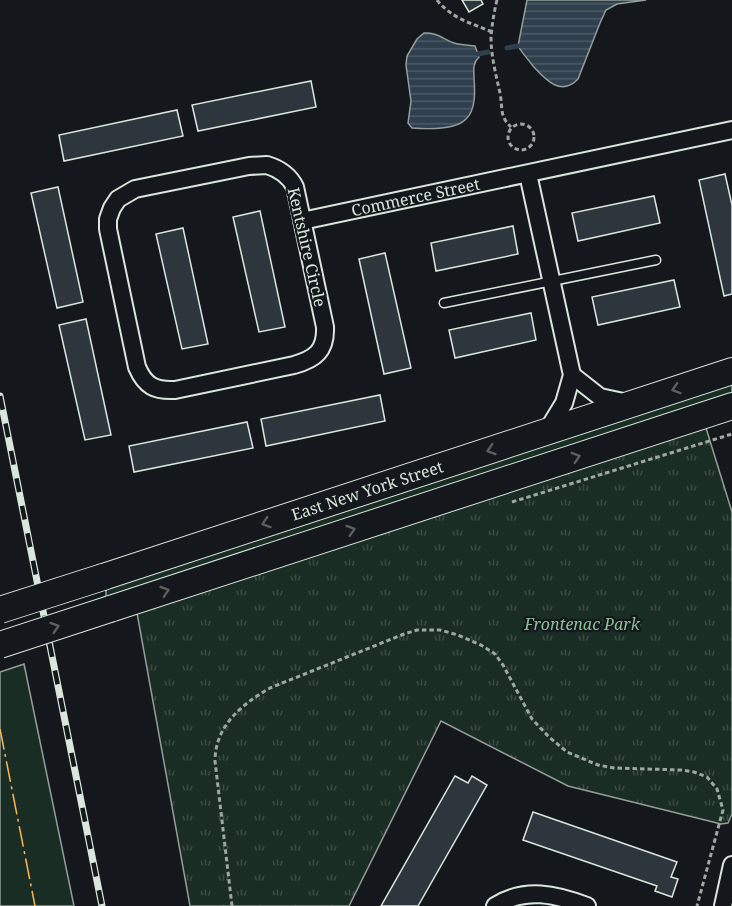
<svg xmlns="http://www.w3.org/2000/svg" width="732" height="906" font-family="'Noto Serif',serif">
	<defs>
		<pattern id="park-tufts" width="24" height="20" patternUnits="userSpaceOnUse" patternTransform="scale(1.5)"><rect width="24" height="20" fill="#1a2d24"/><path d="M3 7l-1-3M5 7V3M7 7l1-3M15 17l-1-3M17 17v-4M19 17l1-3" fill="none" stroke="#3b4b43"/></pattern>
		<pattern id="water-rules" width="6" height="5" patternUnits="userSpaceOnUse" patternTransform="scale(1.5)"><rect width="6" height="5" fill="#2f3f4d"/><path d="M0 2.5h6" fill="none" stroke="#4c5b66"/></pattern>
	</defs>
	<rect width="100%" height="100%" fill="#14181c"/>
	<g fill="#1a2d24" stroke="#939e99" stroke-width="1.5">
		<polygon points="732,383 732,396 106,600 106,587"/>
		<polygon points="24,664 74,906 0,906 0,672"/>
	</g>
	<polygon fill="url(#park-tufts)" stroke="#939e99" stroke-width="1.5" points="706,428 732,512 732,814 728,823 721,824 568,786 441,721 349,906 190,906 137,613 587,465"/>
	<g fill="url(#water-rules)" stroke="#939e99" stroke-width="1.5">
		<path d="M 527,0 L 646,0 L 617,4 L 606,10 L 600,23 L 578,79 C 561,97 546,80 533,66 C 528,59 522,53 518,46 Z"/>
		<path d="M 424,33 C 436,32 443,39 454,43 C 461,45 468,45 475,46 L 479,57 C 472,64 474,70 474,78 C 475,91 476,110 466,119 C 456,130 426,129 412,128 L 408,123 L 411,101 L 406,65 L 407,56 L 417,39 Z"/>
	</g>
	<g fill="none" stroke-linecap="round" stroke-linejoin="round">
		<g stroke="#2f3f4d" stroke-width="5">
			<polyline points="507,48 518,46"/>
			<polyline points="478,54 488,52"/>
		</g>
	</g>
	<g fill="#2c363c" stroke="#d8e6dc" stroke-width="1.5">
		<polygon points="462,0 481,0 483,4 469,12"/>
		<polygon points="311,81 316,107 198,131 192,105"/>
		<polygon points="177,110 183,136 64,161 59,135"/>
		<polygon points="725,174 732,205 732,294 724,296 699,180"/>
		<polygon points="58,187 83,302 57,308 31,193"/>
		<polygon points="654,196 660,223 578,241 572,213"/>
		<polygon points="260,211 285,327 259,332 233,217"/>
		<polygon points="513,226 518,254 436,271 431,243"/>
		<polygon points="183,228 208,344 182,349 156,234"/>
		<polygon points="385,253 411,368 384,374 359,259"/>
		<polygon points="674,280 680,307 598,325 592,297"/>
		<polygon points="531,313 536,340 455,358 449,330"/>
		<polygon points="86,319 111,435 85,440 59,325"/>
		<polygon points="380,395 385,421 266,446 261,419"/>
		<polygon points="247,422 253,448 134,472 129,446"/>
		<polygon points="455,776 468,783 472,776 487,785 418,906 381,906"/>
		<polygon points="533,812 677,862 671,877 678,879 672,897 655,891 657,886 523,840"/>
	</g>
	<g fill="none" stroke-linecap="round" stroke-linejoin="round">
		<g stroke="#d8e6dc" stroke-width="11">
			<polyline id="lane" points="444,303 656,260"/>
		</g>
		<g stroke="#d8e6dc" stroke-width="20">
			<g id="street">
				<path d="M 267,165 C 280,169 289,175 295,187 L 325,327 C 326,351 315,359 294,365 L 175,390 C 155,391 145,386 137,367 L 108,229 L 108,219 L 112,208 L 118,199 L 135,189 L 249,166 Z"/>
				<polyline points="528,174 572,375 564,403 547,431"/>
				<path id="s1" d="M 302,221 L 732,130"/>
				<polyline points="572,375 600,397 628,403"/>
				<path d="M 495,906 C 525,887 556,894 587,906"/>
				<polyline points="723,906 732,865"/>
			</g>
		</g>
		<g stroke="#d8e6dc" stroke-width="28">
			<g id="primary">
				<path id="s2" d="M 103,577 L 732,371"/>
				<polyline points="110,609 732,406"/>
			</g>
		</g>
		<g stroke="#9da8a2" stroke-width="3" stroke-dasharray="4.5 3" stroke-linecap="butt">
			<path d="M 437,0 C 451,18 471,23 492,32"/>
			<path d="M 497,0 C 494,12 492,25 491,37 C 491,56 496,75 500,93 C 503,108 499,116 511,127"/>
			<circle cx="521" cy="137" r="13"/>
			<polyline points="512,502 732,434"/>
			<path d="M 232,906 L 215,761 C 215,726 242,704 270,688 L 404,634 L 417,630 L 440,630 L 458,635 L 481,645 L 495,654 L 503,665 L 532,719 L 549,737 L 567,752 L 598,765 L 614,768 L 681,770 L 694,772 L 707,777 L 717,789 L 723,810 L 697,906"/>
		</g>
		<use href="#lane" stroke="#14181c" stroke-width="8"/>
		<use href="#street" stroke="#14181c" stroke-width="16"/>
		<use href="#primary" stroke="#14181c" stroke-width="26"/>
		<g stroke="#d8e6dc" stroke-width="7">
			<polyline id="rail" points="0,396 102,906"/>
		</g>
		<use href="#rail" stroke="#14181c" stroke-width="4.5" stroke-dasharray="14" stroke-linecap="butt"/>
		<g stroke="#d8e6dc" stroke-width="28" stroke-linecap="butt">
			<g id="primary-bridge">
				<polyline points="0,610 103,577"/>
				<polyline points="0,645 110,609"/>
			</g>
		</g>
		<use href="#primary-bridge" stroke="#14181c" stroke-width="26"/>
		<polyline stroke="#ffb74d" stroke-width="1.5" stroke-dasharray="21 4.5 3 4.5" stroke-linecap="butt" points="0,729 35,906"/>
	</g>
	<defs><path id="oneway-chevron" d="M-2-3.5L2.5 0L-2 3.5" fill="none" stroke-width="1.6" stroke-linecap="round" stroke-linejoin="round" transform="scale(1.5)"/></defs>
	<g stroke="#59605f">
		<use href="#oneway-chevron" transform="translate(676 389) rotate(162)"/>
		<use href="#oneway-chevron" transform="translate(491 450) rotate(162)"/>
		<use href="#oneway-chevron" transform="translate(576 457) rotate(-18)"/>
		<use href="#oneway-chevron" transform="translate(266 523) rotate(162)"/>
		<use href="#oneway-chevron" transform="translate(351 530) rotate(-18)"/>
		<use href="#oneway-chevron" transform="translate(165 591) rotate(-18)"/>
		<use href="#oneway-chevron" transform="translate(55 627) rotate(-18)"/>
	</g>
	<g text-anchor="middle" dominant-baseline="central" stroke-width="4.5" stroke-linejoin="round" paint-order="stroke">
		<g font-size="16" fill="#d8e6dc" stroke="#14181c">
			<text stroke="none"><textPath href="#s1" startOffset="116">Commerce Street</textPath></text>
			<text transform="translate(307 247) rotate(77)">Kentshire Circle</text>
			<text stroke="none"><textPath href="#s2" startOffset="278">East New York Street</textPath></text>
		</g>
		<g font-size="16" font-style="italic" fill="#8ac095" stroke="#14181c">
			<text x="582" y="624">Frontenac Park</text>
		</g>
	</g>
</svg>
